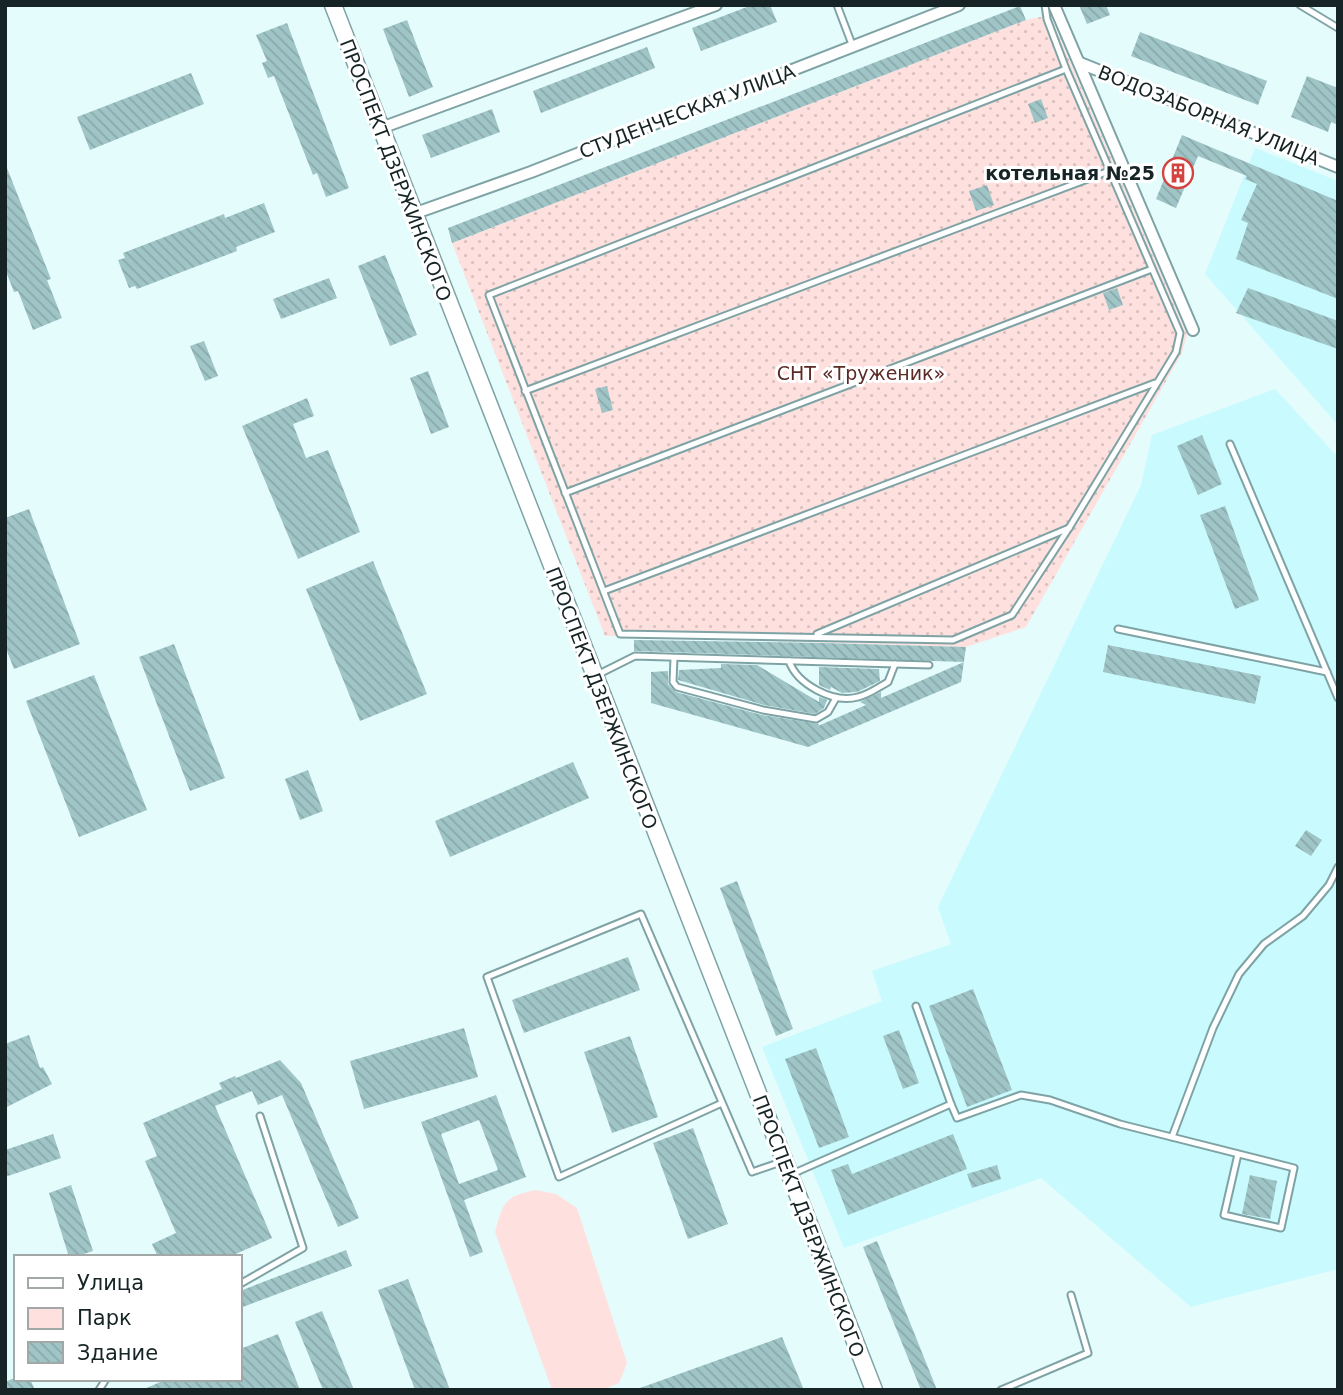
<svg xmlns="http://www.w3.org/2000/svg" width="1343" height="1395" font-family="'DejaVu Sans',sans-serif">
	<defs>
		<pattern id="garden-dots" width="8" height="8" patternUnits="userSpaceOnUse" patternTransform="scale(1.75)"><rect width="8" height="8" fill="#fee1de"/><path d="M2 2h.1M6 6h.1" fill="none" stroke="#d9c1be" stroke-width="1.8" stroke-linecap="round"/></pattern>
		<pattern id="building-back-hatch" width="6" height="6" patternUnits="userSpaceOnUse" patternTransform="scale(1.75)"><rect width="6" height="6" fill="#a0c5c7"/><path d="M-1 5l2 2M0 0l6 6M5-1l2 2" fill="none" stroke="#89a9ab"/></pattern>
	</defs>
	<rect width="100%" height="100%" fill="#e5fcfd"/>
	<g fill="#c9fafd">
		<polygon points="1255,148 1338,181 1338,425 1205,274"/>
		<polygon points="1275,389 1338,457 1338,1269 1191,1307 1041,1178 844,1248 762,1047 882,1001 872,971 951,944 938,907 1141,485 1152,435"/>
	</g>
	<path fill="#fee1de" d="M 536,1190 L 556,1194 L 577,1208 L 627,1363 L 619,1383 L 603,1390 L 552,1390 L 495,1232 C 503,1202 505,1196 536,1190 Z"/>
	<polygon fill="url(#garden-dots)" points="1050,15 1187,335 1182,353 1026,627 966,647 605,636 452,243 1026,20"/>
	<g fill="url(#building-back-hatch)" fill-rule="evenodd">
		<polygon points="752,5 770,5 777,22 701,51 692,28"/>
		<polygon points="1079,5 1106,5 1110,15 1087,24"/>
		<polygon points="1020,6 1026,20 452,243 448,228"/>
		<polygon points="407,20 433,87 409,97 383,29"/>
		<polygon points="287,23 349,188 326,197 317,173 313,175 274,76 268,78 262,63 267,61 256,35"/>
		<polygon points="1140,32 1267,81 1258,105 1131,56"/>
		<polygon points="647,47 655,68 541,113 533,91"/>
		<polygon points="191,73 204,104 90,150 77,117"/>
		<polygon points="1307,76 1338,88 1338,125 1331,122 1328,132 1291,117"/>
		<polygon points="1041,99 1048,118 1035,123 1028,104"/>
		<polygon points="492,109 500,132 431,158 422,135"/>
		<polygon points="1182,135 1338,201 1338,299 1236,259 1248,223 1241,220 1257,184 1245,179 1247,176 1198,156 1176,208 1156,199"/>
		<polygon points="5,163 51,279 47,280 62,318 33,330 18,291 14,292 5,269"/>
		<polygon points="987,185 994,205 976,211 969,191"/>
		<polygon points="264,203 275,232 236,247 237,251 137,289 135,286 129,288 118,260 125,258 123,253 224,214 225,218"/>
		<polygon points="385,255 417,335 390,346 358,266"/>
		<polygon points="329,278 337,298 281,319 273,299"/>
		<polygon points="1117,288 1123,305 1109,310 1103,293"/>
		<polygon points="1248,288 1338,321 1338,349 1236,313"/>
		<polygon points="204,341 218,376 205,381 190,346"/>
		<polygon points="428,371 449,427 431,434 410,378"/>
		<polygon points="607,386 613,410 602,413 595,389"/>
		<polygon points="307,398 314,416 293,424 306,458 328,450 360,532 298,559 242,426"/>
		<polygon points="1202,435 1222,484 1198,495 1177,446"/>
		<polygon points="1225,506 1259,600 1235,609 1200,515"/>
		<polygon points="29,509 80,644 14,669 5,646 5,518"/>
		<polygon points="373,561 427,694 360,721 306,589"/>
		<polygon points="634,640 822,643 966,647 961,682 808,747 651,703 651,672 668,671 668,684 676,692 762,715 819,724 818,726 866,705 860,702 881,692 881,698 964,662 634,651"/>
		<polygon points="174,644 225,778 190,791 139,657"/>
		<polygon points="1108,645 1261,676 1255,704 1103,672"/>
		<polygon points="721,664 757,665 819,702 819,697 827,700 824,708 815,714 764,705 678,680 679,670 721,668"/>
		<polygon points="819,667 879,669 880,681 857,692 842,693 831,687 830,690 819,685"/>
		<polygon points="94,675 147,810 79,837 26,701"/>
		<polygon points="573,762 589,798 450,857 435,821"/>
		<polygon points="308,770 323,811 300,820 285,779"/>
		<polygon points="1306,830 1322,840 1311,856 1295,846"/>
		<polygon points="737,881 793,1029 776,1036 720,888"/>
		<polygon points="628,957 640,990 524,1033 512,1000"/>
		<polygon points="973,989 1012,1090 967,1107 929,1006"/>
		<polygon points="464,1028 478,1077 364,1109 350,1061"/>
		<polygon points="899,1030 919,1083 903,1089 883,1036"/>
		<polygon points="29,1035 40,1068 43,1067 52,1084 5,1108 5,1044"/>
		<polygon points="630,1036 658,1117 612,1133 584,1052"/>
		<polygon points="816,1048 849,1137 819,1148 785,1059"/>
		<polygon points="280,1060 301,1083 359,1218 338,1227 282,1095 258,1105 252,1091 215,1106 272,1238 229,1257 158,1257 152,1244 176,1233 145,1161 157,1156 143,1123 222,1089 219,1083 235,1076 236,1078"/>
		<path d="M 496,1095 L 526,1177 L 464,1200 L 483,1252 L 470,1257 L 421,1122 ZM 479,1120 L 498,1170 L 459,1184 L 441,1134 Z"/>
		<polygon points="693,1128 728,1224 688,1239 653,1143"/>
		<polygon points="53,1134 61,1158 5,1177 5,1150"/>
		<polygon points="953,1134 967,1169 848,1215 831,1170 848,1164 852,1174"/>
		<polygon points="997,1165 1001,1179 972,1188 967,1174"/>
		<polygon points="1250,1175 1277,1181 1270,1219 1242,1214"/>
		<polygon points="71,1185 93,1251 74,1257 69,1257 49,1193"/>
		<polygon points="877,1241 917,1340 937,1390 921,1390 863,1247"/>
		<polygon points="346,1250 352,1266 240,1308 240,1291"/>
		<polygon points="408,1279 450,1390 415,1390 378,1290"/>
		<polygon points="322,1311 354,1390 323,1390 295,1322"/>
		<polygon points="278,1334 300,1390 142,1390 167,1379 240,1379 240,1349"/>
		<polygon points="782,1337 804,1390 640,1390 640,1388"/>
		<polygon points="12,1379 30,1379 35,1390 5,1390 5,1382"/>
	</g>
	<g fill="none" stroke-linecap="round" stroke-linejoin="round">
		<g stroke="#7fa3a5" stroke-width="9">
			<g id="service">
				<polyline points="837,5 853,47"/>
				<polyline points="1045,5 1047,19 1066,69 1180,333 1176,352 1069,528 1012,615 953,640 620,634 489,295 1066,69"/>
				<polyline points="1300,5 1338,28"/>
				<polyline points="525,391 1109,171"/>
				<polyline points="1230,444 1338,698"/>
				<polyline points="565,493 1152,269"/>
				<polyline points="604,591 1155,383"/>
				<polyline points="1118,629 1327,672"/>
				<polyline points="817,634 1069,528"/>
				<polyline points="674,658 673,682 677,687 763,710 816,719 828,712 836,698"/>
				<path d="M 789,661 C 797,684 833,704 858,697 C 868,695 879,687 888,682 L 895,664"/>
				<polyline points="597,675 635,656 929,665"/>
				<polyline points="916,1006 951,1104"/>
				<polyline points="722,1103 559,1177 487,977 641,914 752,1172 781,1162"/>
				<polyline points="1172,1137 1213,1028 1239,974 1264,944 1303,916 1329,885 1338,867"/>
				<polyline points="792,1174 951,1104 957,1118 1021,1095 1050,1100 1120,1124 1294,1168 1281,1228 1224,1215 1238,1154"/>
				<polyline points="240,1284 303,1248 260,1116"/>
				<polyline points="99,1390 106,1379"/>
				<polyline points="1001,1390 1088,1353 1071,1295"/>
			</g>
		</g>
		<g stroke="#7fa3a5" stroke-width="14">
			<g id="minor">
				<polyline points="1054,5 1193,330"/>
				<polyline points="1080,63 1338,167"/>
				<polyline points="381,128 716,5"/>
				<polyline points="413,214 531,172 959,5"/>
			</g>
		</g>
		<g stroke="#7fa3a5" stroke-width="19">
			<polyline id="secondary" points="333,5 874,1390"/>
		</g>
		<use href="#service" stroke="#fff" stroke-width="5"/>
		<use href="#minor" stroke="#fff" stroke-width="10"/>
		<use href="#secondary" stroke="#fff" stroke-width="16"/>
	</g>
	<defs>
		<g id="building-ring" transform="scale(1.575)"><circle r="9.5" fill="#fff" stroke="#d34441" stroke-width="1.5"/><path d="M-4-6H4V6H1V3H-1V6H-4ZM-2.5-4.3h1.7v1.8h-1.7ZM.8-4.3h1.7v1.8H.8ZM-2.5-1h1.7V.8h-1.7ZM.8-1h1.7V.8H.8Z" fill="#d34441"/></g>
	</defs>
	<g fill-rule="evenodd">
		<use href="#building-ring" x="1178" y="173"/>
	</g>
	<g text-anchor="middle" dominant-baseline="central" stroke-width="6" stroke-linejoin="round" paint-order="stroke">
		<g font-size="19" fill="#162425" stroke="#fff">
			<text transform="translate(687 111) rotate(-21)">СТУДЕНЧЕСКАЯ УЛИЦА</text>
			<text transform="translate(1209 115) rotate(22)">ВОДОЗАБОРНАЯ УЛИЦА</text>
			<text transform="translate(396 170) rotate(69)">ПРОСПЕКТ ДЗЕРЖИНСКОГО</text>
			<text transform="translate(602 698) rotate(69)">ПРОСПЕКТ ДЗЕРЖИНСКОГО</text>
			<text transform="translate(809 1226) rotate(69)">ПРОСПЕКТ ДЗЕРЖИНСКОГО</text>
		</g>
		<g font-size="19" font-weight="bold" fill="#162425" stroke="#fff" text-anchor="end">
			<text x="1155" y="173">котельная №25</text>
		</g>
		<g font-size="19" fill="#5b2a26" stroke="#fff">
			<text x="861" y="373">СНТ «Труженик»</text>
		</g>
	</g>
	<rect width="1343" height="1395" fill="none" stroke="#162425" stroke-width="14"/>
	<rect x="14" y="1255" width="228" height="126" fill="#ffffff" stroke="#a2a7a8" stroke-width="2"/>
	<rect x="28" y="1278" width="35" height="10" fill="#ffffff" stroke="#a2a7a8" stroke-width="2"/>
	<text x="77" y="1290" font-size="21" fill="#162425">Улица</text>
	<rect x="28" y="1308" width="35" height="21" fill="#fee1de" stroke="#a2a7a8" stroke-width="2"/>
	<text x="77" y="1325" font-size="21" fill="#162425">Парк</text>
	<rect x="28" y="1342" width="35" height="21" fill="url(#building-back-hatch)" stroke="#a2a7a8" stroke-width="2"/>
	<text x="77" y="1360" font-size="21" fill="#162425">Здание</text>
</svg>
